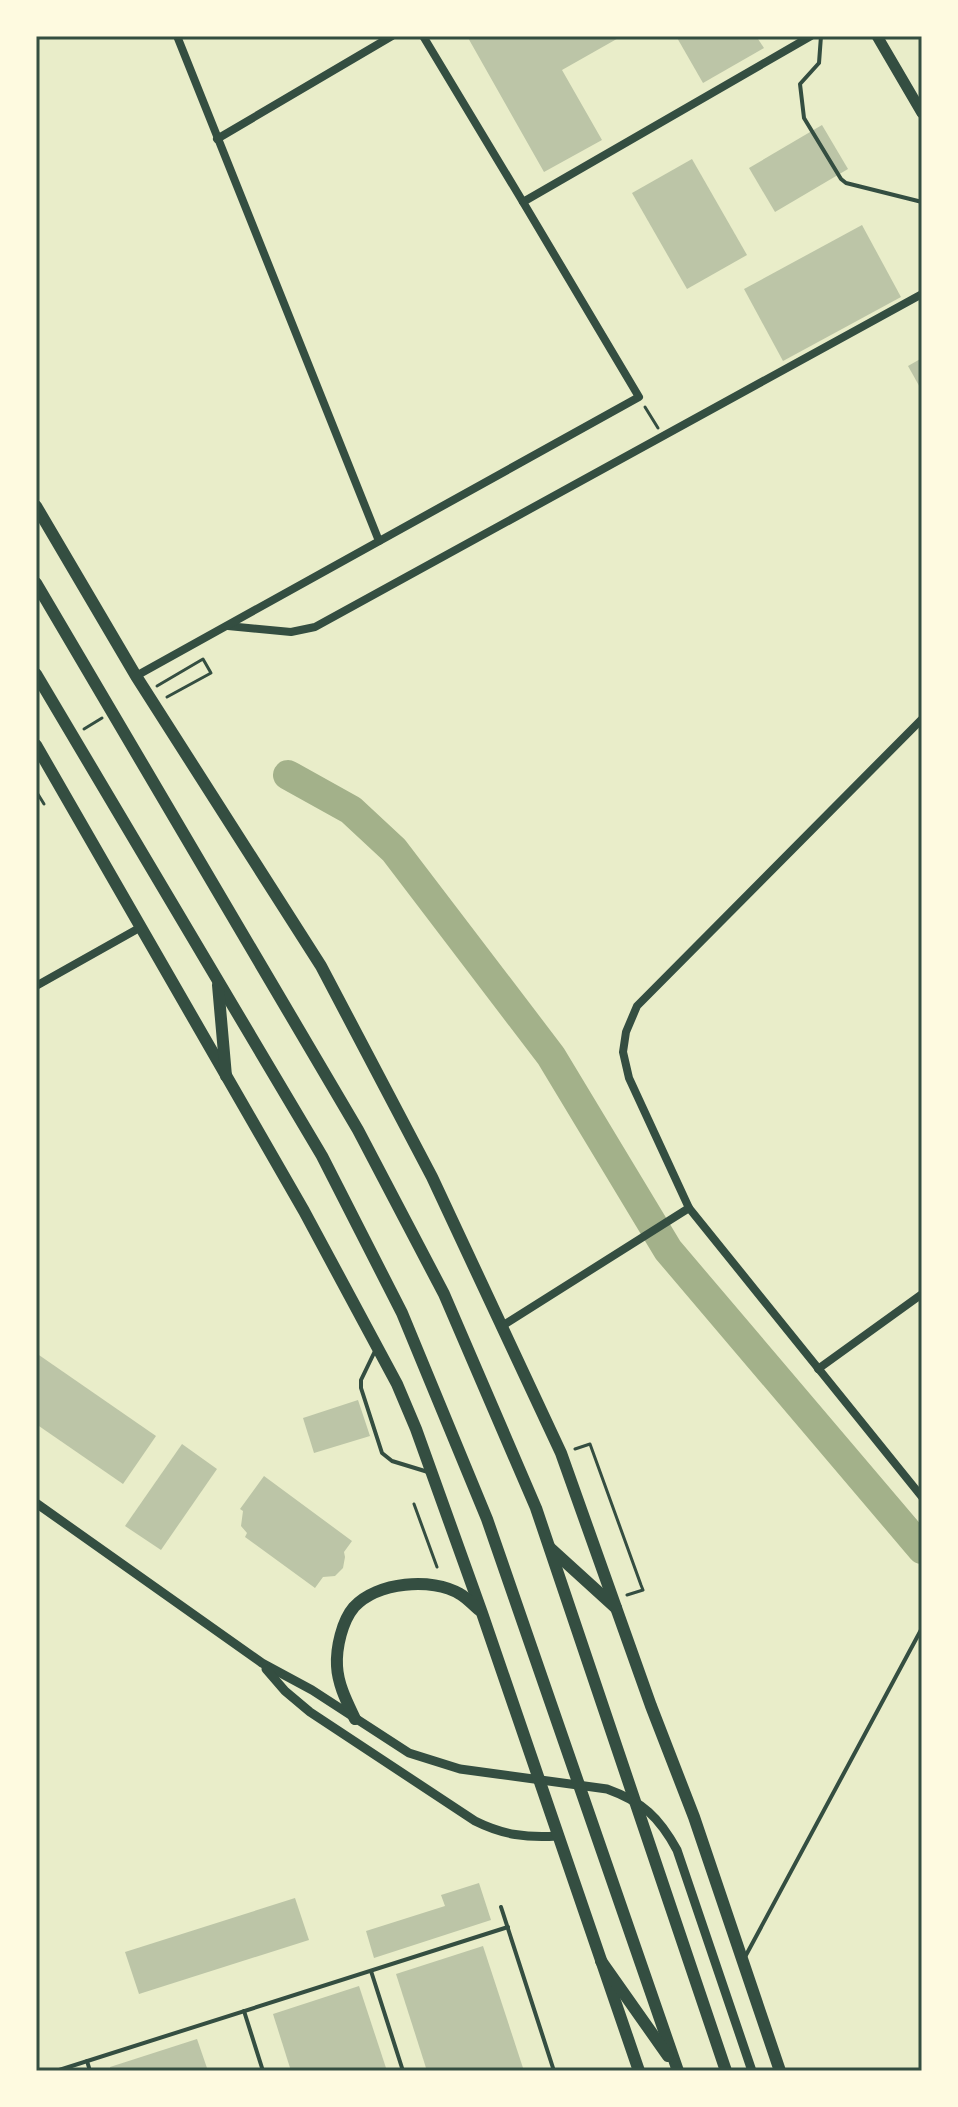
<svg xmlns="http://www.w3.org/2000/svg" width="958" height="2107" font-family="'Titillium Web',sans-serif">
	<rect width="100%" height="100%" fill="#e9edc9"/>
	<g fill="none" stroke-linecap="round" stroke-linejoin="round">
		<polyline stroke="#a3b18a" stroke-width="30" points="288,775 351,810 394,850 551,1056 668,1250 922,1549"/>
	</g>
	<g fill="#bcc5a7">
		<polygon points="467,36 622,36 562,70 602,140 544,172"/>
		<polygon points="676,36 756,36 764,48 703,83"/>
		<polygon points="822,125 848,169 775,212 749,168"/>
		<polygon points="692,159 747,255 687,289 632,193"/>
		<polygon points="862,225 901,297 783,361 744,289"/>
		<polygon points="922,358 922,391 908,366"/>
		<polygon points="36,1353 156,1436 123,1484 36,1424"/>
		<polygon points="358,1400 370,1436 314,1453 303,1418"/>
		<polygon points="182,1444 217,1469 161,1550 125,1526"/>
		<polygon points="264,1476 352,1541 344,1552 345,1557 343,1568 335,1576 323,1577 315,1588 245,1537 247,1533 241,1526 243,1511 240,1509"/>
		<polygon points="479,1883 491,1920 374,1958 366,1931 445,1906 441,1895"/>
		<polygon points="295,1898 309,1940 139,1994 125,1952"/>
		<polygon points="483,1946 524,2071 427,2071 396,1974"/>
		<polygon points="359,1986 387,2071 291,2071 273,2014"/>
		<polygon points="197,2039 208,2071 111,2071 110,2067"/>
	</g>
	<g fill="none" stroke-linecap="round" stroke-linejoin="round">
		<g stroke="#344e41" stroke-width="3">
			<polyline points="645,407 658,428"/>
			<polyline points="157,686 203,659 211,673 167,697"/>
			<polyline points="84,729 102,718"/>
			<polyline points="36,791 44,804"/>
			<polyline points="575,1449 590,1444 641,1585 643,1590 627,1595"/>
			<polyline points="414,1504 437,1567"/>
		</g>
		<g stroke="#344e41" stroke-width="4">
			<polyline points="821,36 819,63 800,84 804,118 841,179 846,183 922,202"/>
			<polyline points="375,1351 361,1380 361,1388 382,1453 392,1461 428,1472"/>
			<polyline points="501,1907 554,2071"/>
			<polyline points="745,1957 922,1628"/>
			<polyline points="371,1971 403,2071"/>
			<polyline points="244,2011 263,2071"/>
			<polyline points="87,2061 90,2071"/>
			<polyline points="56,2071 508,1927"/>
		</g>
		<g stroke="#344e41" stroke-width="8">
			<polyline points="177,36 379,541"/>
			<polyline points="423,36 523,202 811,36"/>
			<polyline points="217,139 392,36"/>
			<polyline points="228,626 291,632 315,627 922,294"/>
			<polyline points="136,676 639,397 523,202"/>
			<polyline points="922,719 637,1006 626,1032 623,1052 629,1078 689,1208 922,1497"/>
			<polyline points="36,986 141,927"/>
			<polyline points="502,1326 689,1208"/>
			<polyline points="818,1369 922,1294"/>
		</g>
		<g stroke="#344e41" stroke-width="9">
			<path d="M 36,1503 L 262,1663 L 312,1690 L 409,1753 L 460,1769 L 607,1789 C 643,1802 659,1817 677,1850 L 752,2071"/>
			<path d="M 266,1669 L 285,1691 L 310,1712 L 475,1821 C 503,1835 527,1838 557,1836"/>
		</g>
		<polyline stroke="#344e41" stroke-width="11" points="877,36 922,113"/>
		<g stroke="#344e41" stroke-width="12">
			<polyline points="36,506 136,676 321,966 432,1177 561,1453 651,1706 694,1817 780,2071"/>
			<polyline points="36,745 304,1211 397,1384 416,1429 482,1613 639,2071"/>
			<path d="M 355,1719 C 347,1702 338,1685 337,1666 C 336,1648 342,1621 354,1607 C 377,1582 432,1577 460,1594 C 467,1598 473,1605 479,1610"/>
		</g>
		<g stroke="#344e41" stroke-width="12">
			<polyline points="36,583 358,1130 444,1294 536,1508 726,2071"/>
			<polyline points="36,674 322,1156 402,1313 487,1519 678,2071"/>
			<polyline points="218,985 226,1076"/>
			<polyline points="550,1548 616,1608"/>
			<polyline points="601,1961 668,2056"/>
		</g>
	</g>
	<rect width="958" height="2107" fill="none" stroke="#fefae0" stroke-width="76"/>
	<rect x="38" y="38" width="882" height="2031" fill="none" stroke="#344e41" stroke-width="3"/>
</svg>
